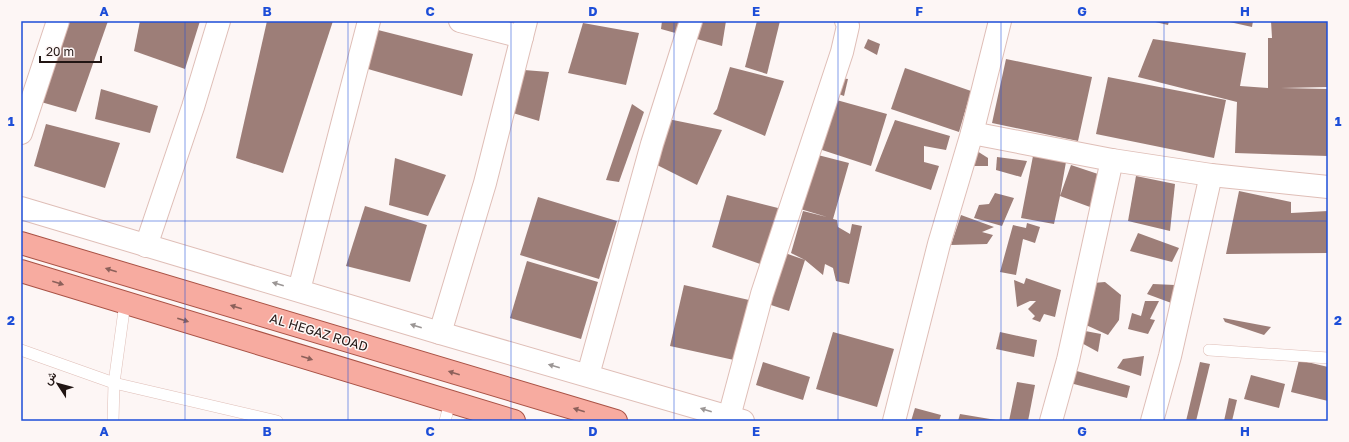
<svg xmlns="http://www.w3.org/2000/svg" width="1349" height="442" font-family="'Golos Text',Vazirmatn,sans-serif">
	<rect width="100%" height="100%" fill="#fdf6f5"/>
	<g fill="#9d7e78">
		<polygon points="66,21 108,21 76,112 41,102"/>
		<polygon points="140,21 200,21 185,69 134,51"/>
		<polygon points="267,21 333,21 283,173 236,158"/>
		<polygon points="662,21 726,21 722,46 661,29"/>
		<polygon points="757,21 780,21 767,74 745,67"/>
		<polygon points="1151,21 1169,21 1168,25"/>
		<polygon points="1225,21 1253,21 1252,27"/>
		<polygon points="1271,21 1328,21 1328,87 1281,88 1328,89 1328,156 1235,153 1237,102 1138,77 1153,39 1246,53 1240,86 1268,88 1268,38 1272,38"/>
		<polygon points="583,23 639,33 626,85 568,73"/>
		<polygon points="378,30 473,54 462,96 368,69"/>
		<polygon points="868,39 880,44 877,55 864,48"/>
		<polygon points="1006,59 1092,77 1078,141 992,123"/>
		<polygon points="730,67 784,81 765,136 713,114 717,109"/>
		<polygon points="905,68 971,91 959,132 891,109"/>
		<polygon points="524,70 549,72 539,121 513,113"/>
		<polygon points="1108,77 1226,100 1214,158 1096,134"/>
		<polygon points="840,78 848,79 844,96 836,93"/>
		<polygon points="101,89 158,106 150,133 95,119"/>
		<polygon points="833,99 887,114 871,166 816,148"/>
		<polygon points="632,104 644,112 619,182 606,180"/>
		<polygon points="668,119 722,130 697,185 653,163"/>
		<polygon points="895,120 950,136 946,150 924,146 924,162 939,166 931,190 875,171"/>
		<polygon points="46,124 120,143 105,188 34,166"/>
		<polygon points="977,151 988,158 988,166 970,166"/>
		<polygon points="814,154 849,163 833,219 837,220 838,227 850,234 852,224 862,226 849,284 836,281 833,268 825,264 823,275 805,260 789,311 768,304 785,253 805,260 791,253 803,211 827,217 797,208"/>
		<polygon points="1033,156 1066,162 1060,196 1071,165 1098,174 1090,207 1060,196 1054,224 1021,218"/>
		<polygon points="997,157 1027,161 1021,177 996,170"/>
		<polygon points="395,158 446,175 428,216 389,205"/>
		<polygon points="1136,176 1175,184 1170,231 1128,221"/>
		<polygon points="1239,191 1291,202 1291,213 1328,211 1328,253 1226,254"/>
		<polygon points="995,193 1014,198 1002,226 974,218 979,205 989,204"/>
		<polygon points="727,195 782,209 763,265 712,247"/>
		<polygon points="538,197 617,221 599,279 520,255"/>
		<polygon points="365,206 427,225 410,282 346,266"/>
		<polygon points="961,215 994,227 982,232 993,235 987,244 951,245"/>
		<polygon points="1027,223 1040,227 1035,243 1023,239 1016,275 1000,272 1013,225 1026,228"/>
		<polygon points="1138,233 1179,248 1172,262 1130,251"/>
		<polygon points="527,261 598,282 581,339 510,318"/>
		<polygon points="1026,278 1061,290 1055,317 1044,314 1040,322 1032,319 1035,316 1028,309 1036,301 1030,301 1017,307 1014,280 1024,284"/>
		<polygon points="1105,282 1121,295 1119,320 1108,335 1086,325 1093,283"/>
		<polygon points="1153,284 1175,285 1174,304 1147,294"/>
		<polygon points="684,285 749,300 734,360 670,346"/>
		<polygon points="1145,301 1159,301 1150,319 1155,320 1148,334 1128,329 1132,313 1141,316"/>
		<polygon points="1223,318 1271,327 1264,335 1225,322"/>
		<polygon points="1080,330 1101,334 1098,352 1078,341"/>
		<polygon points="833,332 894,349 877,407 816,389"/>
		<polygon points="1000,332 1037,340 1034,357 996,349"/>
		<polygon points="1144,356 1141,376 1117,368 1123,359"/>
		<polygon points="1299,360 1328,367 1328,401 1291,392"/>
		<polygon points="763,362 810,377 803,400 756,385"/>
		<polygon points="1200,362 1210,364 1196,421 1186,421"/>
		<polygon points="1066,368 1130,386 1127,398 1070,383"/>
		<polygon points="1251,375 1285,384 1279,408 1244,399"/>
		<polygon points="1017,382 1035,385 1028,421 1009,421"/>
		<polygon points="1229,398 1237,400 1232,421 1224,421"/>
		<polygon points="915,408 941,415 939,421 911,421"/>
		<polygon points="960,414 996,420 996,421 958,421"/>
	</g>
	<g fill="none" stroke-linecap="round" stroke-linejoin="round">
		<g stroke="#dfbeb7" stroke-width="12">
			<g id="service">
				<polyline points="21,350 114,383 277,421"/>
				<polyline points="1209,350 1328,358"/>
				<polyline points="113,421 114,383 125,303"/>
				<polyline points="445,421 450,402"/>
			</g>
		</g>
		<g stroke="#dfbeb7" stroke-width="24">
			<g id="minor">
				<polyline points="460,21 522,37"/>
				<polyline points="21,133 58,21"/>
				<polyline points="972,133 1112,160 1211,175 1328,187"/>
				<polyline points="21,208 440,333 743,421"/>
				<polyline points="146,246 193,107 219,21"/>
				<polyline points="299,290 369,21"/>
				<polyline points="440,333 485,183 526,21"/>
				<polyline points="588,375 652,144 691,21"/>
				<polyline points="729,417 762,294 842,52 848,26 846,21"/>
				<polyline points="894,421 939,244 972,133 1000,21"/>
				<polyline points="1051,421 1068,360 1112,160"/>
				<polyline points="1152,421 1170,356 1211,175"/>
			</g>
		</g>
		<g stroke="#a95245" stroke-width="24">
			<g id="primary">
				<polyline points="21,243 616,421"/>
				<polyline points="21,271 514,421"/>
			</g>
		</g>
		<use href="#service" stroke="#fff" stroke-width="11"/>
		<use href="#minor" stroke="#fff" stroke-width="22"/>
		<use href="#primary" stroke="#f7aba0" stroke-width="22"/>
	</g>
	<defs><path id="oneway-solid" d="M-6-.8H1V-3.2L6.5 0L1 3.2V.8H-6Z"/></defs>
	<g fill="#8c605a">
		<use href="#oneway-solid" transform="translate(111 270) rotate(-163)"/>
		<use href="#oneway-solid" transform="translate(58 283) rotate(17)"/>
		<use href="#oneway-solid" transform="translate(236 307) rotate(-163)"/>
		<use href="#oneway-solid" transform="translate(183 320) rotate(17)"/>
		<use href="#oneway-solid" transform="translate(307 358) rotate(17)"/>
		<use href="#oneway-solid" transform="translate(454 373) rotate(-163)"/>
		<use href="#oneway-solid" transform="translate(579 410) rotate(-163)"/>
	</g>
	<g fill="#9b9695">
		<use href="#oneway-solid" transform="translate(278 284) rotate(-164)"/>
		<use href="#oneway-solid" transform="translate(416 326) rotate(-163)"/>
		<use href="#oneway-solid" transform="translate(554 366) rotate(-164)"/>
		<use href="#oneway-solid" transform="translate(706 410) rotate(-163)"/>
	</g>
	<path fill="none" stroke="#1d4ed8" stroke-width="1" stroke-opacity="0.55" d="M 185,21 L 185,421M 348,21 L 348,421M 511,21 L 511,421M 674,21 L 674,421M 838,21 L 838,421M 1001,21 L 1001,421M 1164,21 L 1164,421M 21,221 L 1328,221"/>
	<g text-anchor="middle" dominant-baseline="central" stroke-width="3" stroke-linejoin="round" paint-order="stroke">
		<g font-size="13" fill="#211513" stroke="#fdf6f5">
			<text transform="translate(319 332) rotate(17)">AL HEGAZ ROAD</text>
		</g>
	</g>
	<rect width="1349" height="442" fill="none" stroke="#fdf6f5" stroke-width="44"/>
	<g transform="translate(58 384) rotate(306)" stroke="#fdf6f5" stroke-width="3" paint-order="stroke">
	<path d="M0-3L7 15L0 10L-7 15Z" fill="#211513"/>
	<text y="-6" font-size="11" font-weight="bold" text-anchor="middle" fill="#211513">ش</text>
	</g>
	<path d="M40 56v6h61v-6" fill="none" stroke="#211513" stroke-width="2"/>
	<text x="46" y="56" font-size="12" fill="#211513" stroke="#fdf6f5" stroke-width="3" paint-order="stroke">20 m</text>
	<rect x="22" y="22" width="1305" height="398" fill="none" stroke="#1d4ed8" stroke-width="1.5"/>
	<g font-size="13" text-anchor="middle" font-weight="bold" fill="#1d4ed8">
		<text x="104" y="16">A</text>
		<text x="267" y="16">B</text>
		<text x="430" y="16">C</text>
		<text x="593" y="16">D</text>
		<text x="756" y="16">E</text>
		<text x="919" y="16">F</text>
		<text x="1082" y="16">G</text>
		<text x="1245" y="16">H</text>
		<text x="11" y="126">1</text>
		<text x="1338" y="126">1</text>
		<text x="11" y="325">2</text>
		<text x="1338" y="325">2</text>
		<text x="104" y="436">A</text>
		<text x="267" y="436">B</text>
		<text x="430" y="436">C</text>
		<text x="593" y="436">D</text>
		<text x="756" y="436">E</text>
		<text x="919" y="436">F</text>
		<text x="1082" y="436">G</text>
		<text x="1245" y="436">H</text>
	</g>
</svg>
